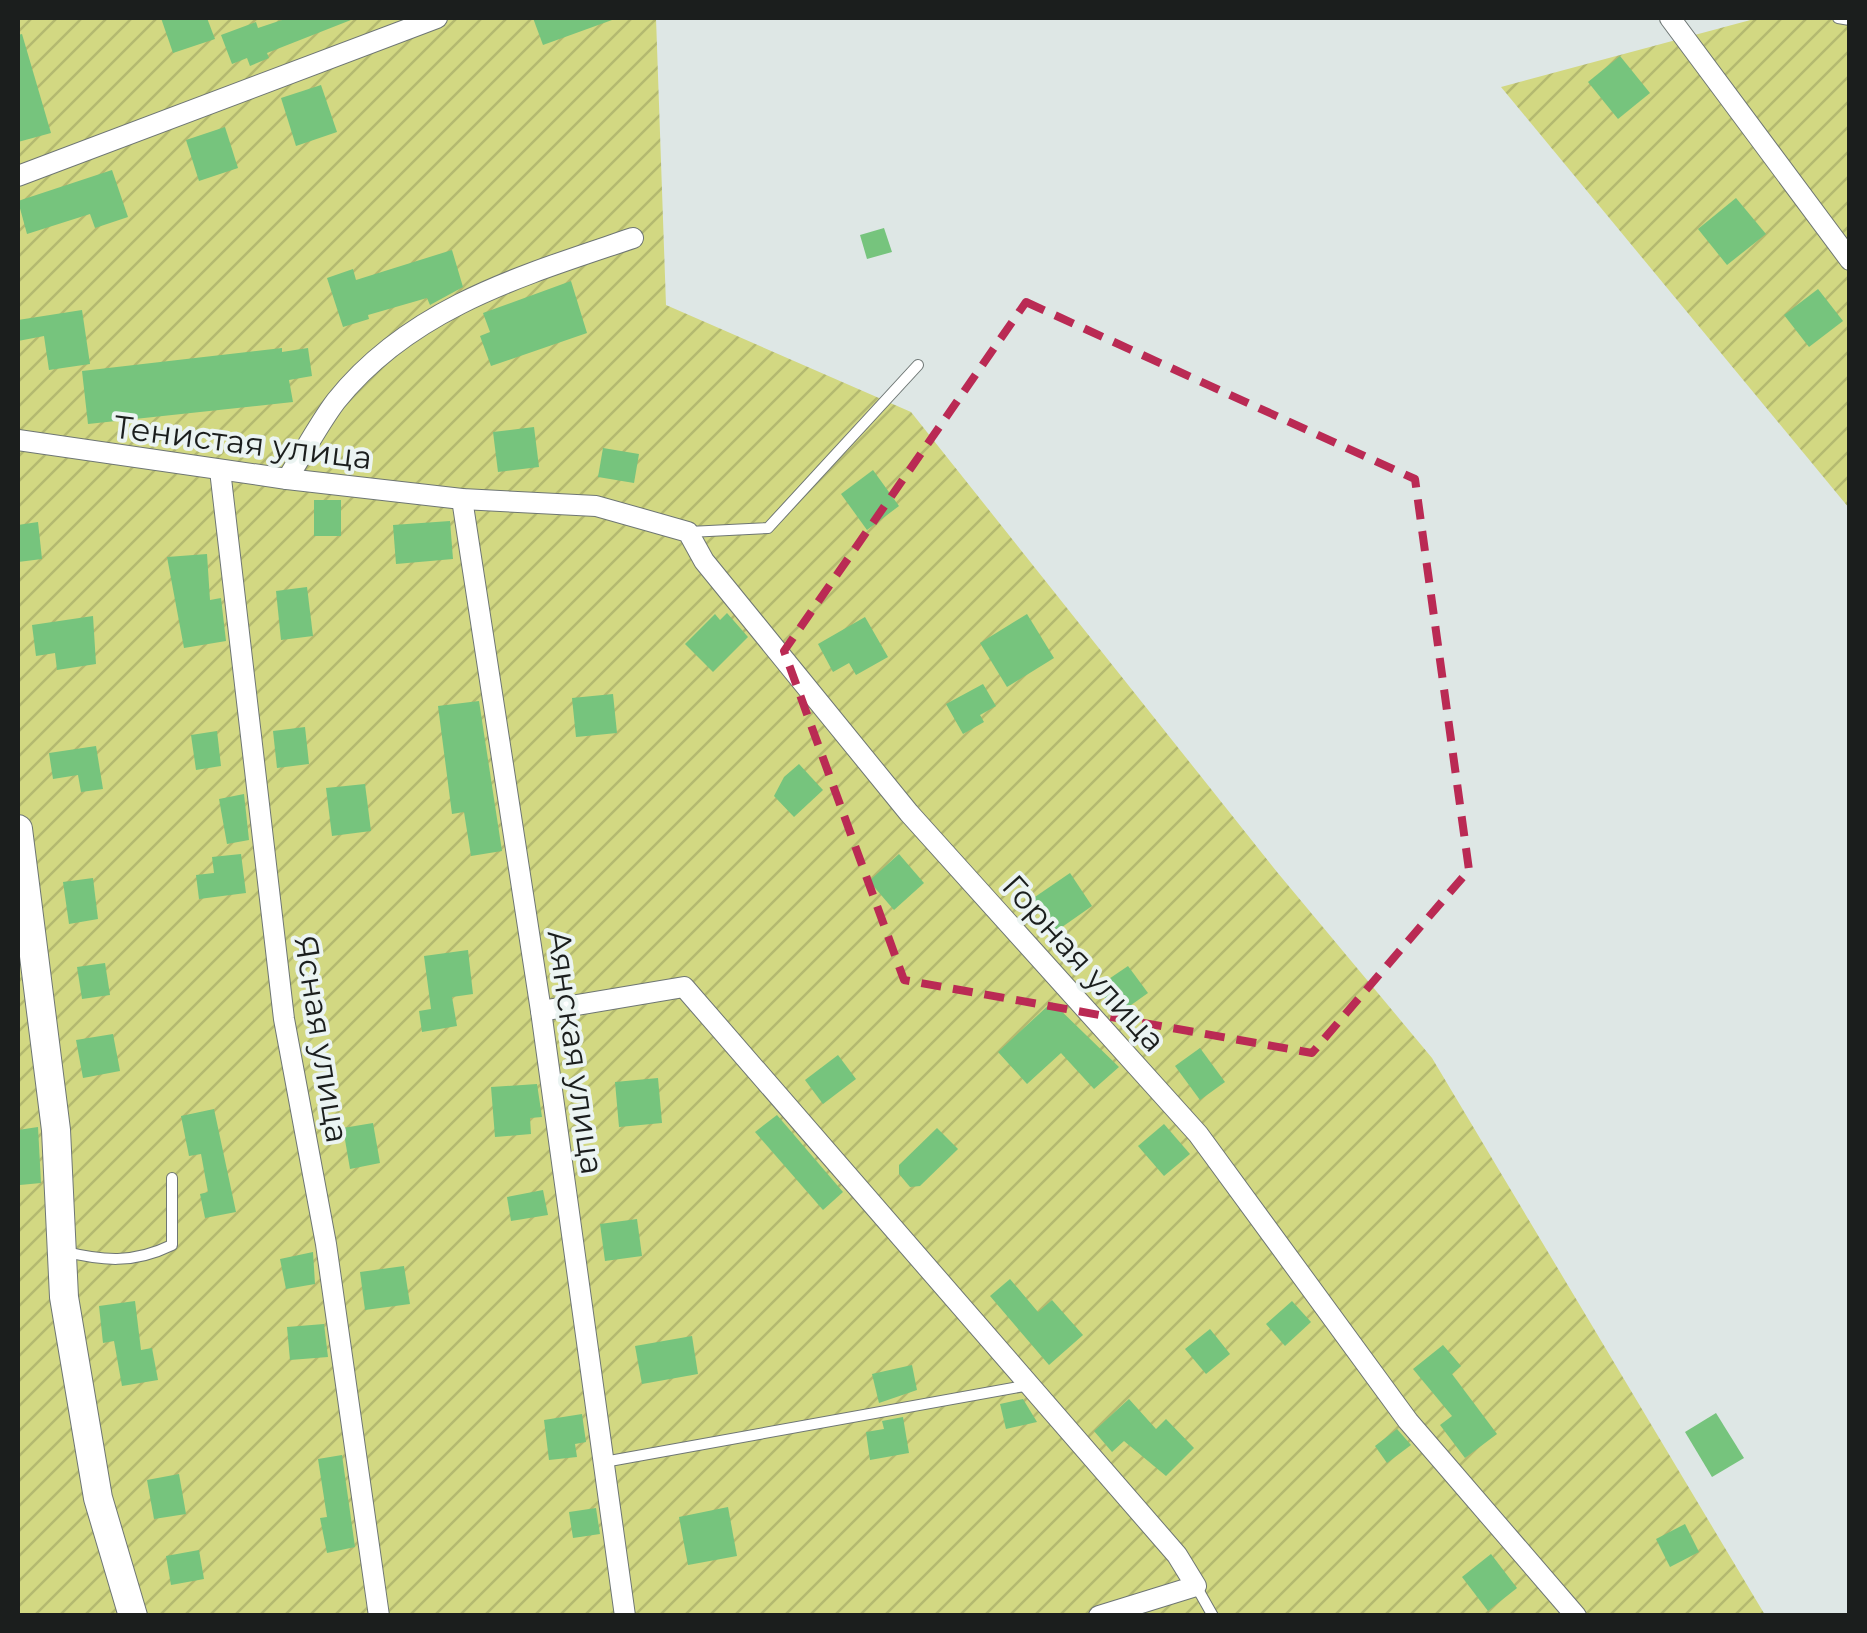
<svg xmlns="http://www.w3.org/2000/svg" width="1867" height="1633" font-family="Montserrat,sans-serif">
	<defs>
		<pattern id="garden-furrows" width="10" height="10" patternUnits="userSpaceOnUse" patternTransform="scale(2.5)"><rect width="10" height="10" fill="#d2d882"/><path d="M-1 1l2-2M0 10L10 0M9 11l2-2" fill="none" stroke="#b4b970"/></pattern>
	</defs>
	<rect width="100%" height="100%" fill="#dee7e5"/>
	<g fill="url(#garden-furrows)">
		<polygon points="18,18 656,18 666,305 911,412 1277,872 1432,1058 1765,1615 18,1615"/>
		<polygon points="1758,18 1849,18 1849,508 1501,87"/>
	</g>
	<g fill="#76c47d">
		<polygon points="161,18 207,18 215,39 173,53"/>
		<polygon points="288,18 356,18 267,53 269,58 250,66 247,58 232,64 221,35 256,22 258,28"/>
		<polygon points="533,18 611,18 612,20 543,45"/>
		<polygon points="22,34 51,133 18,142 18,35"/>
		<polygon points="1620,56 1650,93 1618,119 1588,82"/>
		<polygon points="321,85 337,132 296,146 281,98"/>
		<polygon points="225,127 238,168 199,181 186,140"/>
		<polygon points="112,170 128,217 95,228 90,214 27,234 18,201"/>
		<polygon points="1736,198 1766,234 1727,265 1698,229"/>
		<polygon points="884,228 892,252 867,259 860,235"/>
		<polygon points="452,250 463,287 430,305 427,298 368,315 369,319 343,327 327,278 353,269 356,280"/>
		<polygon points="571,281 587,333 491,366 480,336 490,332 483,313"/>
		<polygon points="1818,289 1843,321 1809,347 1784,315"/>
		<polygon points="82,310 90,364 49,370 44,336 18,341 18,320"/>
		<polygon points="282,348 282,352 308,348 312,376 289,380 293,402 88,424 82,371"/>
		<polygon points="534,427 539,467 498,472 493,432"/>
		<polygon points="603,448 639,454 634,483 598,477"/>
		<polygon points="873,470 899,506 867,530 841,494"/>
		<rect x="314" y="500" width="27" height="36"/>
		<polygon points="450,521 453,559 396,564 393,525"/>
		<polygon points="38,522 42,559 18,562 18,525"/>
		<polygon points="207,554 210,600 221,598 226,641 184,648 167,557"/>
		<polygon points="307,587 313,636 281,640 276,591"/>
		<polygon points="727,613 748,637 713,672 685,644 715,614 720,620"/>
		<polygon points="1027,614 1054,658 1007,687 980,643"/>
		<polygon points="93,616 96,664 57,670 55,653 36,656 32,625"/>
		<polygon points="865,617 888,657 856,675 849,663 833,672 818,644"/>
		<polygon points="983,684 996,706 980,715 984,722 963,734 946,704"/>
		<polygon points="613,694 617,733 576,737 572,698"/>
		<polygon points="479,701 502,851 471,856 464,812 452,814 438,706"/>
		<polygon points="305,727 309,764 277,768 273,731"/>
		<polygon points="217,731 221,766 196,770 191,735"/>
		<polygon points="96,746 103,789 81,792 78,775 53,779 49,753"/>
		<polygon points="799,764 823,790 794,817 774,796 784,777"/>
		<polygon points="365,784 371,831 332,836 326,788"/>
		<polygon points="244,794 249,840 227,844 219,799"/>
		<polygon points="241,854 246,893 199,899 196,875 214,873 212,857"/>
		<polygon points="899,854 924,883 894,910 869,881"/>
		<polygon points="1070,873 1092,906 1055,932 1032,899"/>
		<polygon points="93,878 98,919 69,924 63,882"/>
		<polygon points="468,950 473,994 452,997 457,1026 422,1032 419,1011 431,1009 424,956"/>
		<polygon points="105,963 110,995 82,999 77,967"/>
		<polygon points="1128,966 1148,993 1117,1015 1097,987"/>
		<polygon points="1052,1002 1119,1067 1094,1089 1061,1053 1027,1084 998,1052"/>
		<polygon points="113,1034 120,1071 83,1078 76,1040"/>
		<polygon points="1200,1048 1225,1082 1200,1100 1175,1066"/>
		<polygon points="838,1055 856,1079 823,1104 805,1080"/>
		<polygon points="658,1078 662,1123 619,1127 615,1082"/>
		<polygon points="537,1084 542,1117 530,1118 531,1134 495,1137 491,1087"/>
		<polygon points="214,1109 236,1212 205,1218 200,1194 208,1192 201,1154 189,1156 181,1116"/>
		<polygon points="777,1115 843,1192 823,1210 755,1132"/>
		<polygon points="373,1123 380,1163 350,1169 343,1128"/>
		<polygon points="1164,1124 1190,1154 1164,1176 1138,1146"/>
		<polygon points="38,1127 41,1183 20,1185 18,1130"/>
		<polygon points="937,1128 958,1149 920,1186 910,1187 899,1174 899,1165"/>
		<polygon points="543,1190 548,1215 511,1221 507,1197"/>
		<polygon points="637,1219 642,1256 605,1261 600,1224"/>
		<polygon points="313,1252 315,1284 286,1289 280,1259"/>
		<polygon points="404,1266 410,1304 365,1310 360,1272"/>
		<polygon points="1010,1279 1038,1312 1052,1300 1083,1335 1049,1365 990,1296"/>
		<polygon points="135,1301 141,1350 152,1348 158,1380 122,1386 114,1341 103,1343 99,1306"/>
		<polygon points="1292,1301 1311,1322 1285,1346 1266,1324"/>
		<polygon points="324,1324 328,1357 290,1360 287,1327"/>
		<polygon points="1210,1329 1230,1354 1206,1374 1185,1349"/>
		<polygon points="692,1336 698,1374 642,1384 635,1346"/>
		<polygon points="1443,1345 1461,1366 1452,1374 1497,1434 1465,1458 1440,1425 1452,1416 1413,1369"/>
		<polygon points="912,1365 917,1390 879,1403 872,1374"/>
		<polygon points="1023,1399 1037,1422 1006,1429 1000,1404"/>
		<polygon points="1129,1399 1156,1429 1166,1419 1194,1448 1166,1476 1124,1441 1112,1452 1094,1431"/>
		<polygon points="1716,1413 1744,1458 1712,1477 1685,1432"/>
		<polygon points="582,1414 586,1442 575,1444 577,1457 549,1460 544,1420"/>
		<polygon points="903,1417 909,1453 870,1460 866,1432 884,1429 882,1421"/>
		<polygon points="1397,1429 1411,1445 1387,1463 1375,1446"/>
		<polygon points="342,1455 355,1547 327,1553 320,1518 327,1517 318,1459"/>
		<polygon points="179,1474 186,1514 154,1519 147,1480"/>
		<polygon points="728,1507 737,1556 688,1565 679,1517"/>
		<polygon points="596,1508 600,1534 573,1538 569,1512"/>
		<polygon points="1685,1524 1699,1552 1670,1567 1656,1539"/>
		<polygon points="199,1550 204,1579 171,1585 166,1556"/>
		<polygon points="1491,1554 1517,1588 1488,1611 1462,1577"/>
	</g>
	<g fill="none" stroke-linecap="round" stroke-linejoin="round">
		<g stroke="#6e7674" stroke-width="12">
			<g id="service">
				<polyline points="1838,18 1850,20"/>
				<polyline points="689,532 768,528 918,365"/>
				<path d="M 62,1251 C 103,1261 133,1264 172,1245 L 172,1178"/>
				<polyline points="604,1462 1030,1385"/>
				<polyline points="1196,1586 1213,1616"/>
			</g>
		</g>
		<g stroke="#6e7674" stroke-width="22">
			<g id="minor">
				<polyline points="1670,18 1850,260"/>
				<polyline points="18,176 437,18"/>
				<polyline points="18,440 287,479 462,499 596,506 688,532 704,561 909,813 1198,1134 1408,1421 1576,1616"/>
				<polyline points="220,470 284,1019 326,1244 379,1616"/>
				<path d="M 287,479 C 303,454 318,425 336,401 C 411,307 524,275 633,238"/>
				<polyline points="462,499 541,1011 625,1616"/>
				<polyline points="541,1011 684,987 1177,1555 1196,1586 1099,1616"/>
			</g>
		</g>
		<g stroke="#6e7674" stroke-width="30">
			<polyline id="secondary" points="18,829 56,1130 64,1297 98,1498 133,1616"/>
		</g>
		<use href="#service" stroke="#fff" stroke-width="10"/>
		<use href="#minor" stroke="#fff" stroke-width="20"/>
		<use href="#secondary" stroke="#fff" stroke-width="28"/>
	</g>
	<path fill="none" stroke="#ba2a54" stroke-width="8" stroke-dasharray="20 12" stroke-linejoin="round" d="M 1026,302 L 1415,479 L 1469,870 L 1312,1053 L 904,980 L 784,651 Z"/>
	<g text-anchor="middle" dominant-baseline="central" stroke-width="8" stroke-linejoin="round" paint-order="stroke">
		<g font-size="32" fill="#1b1e1d" stroke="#ebf4f2">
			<text transform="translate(243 442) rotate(7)">Тенистая улица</text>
			<text transform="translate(1084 963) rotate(48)">Горная улица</text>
			<text transform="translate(322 1039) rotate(81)">Ясная улица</text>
			<text transform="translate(576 1052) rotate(82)">Аянская улица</text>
		</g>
	</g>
	<rect width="1867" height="1633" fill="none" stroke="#1b1e1d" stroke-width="40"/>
</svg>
